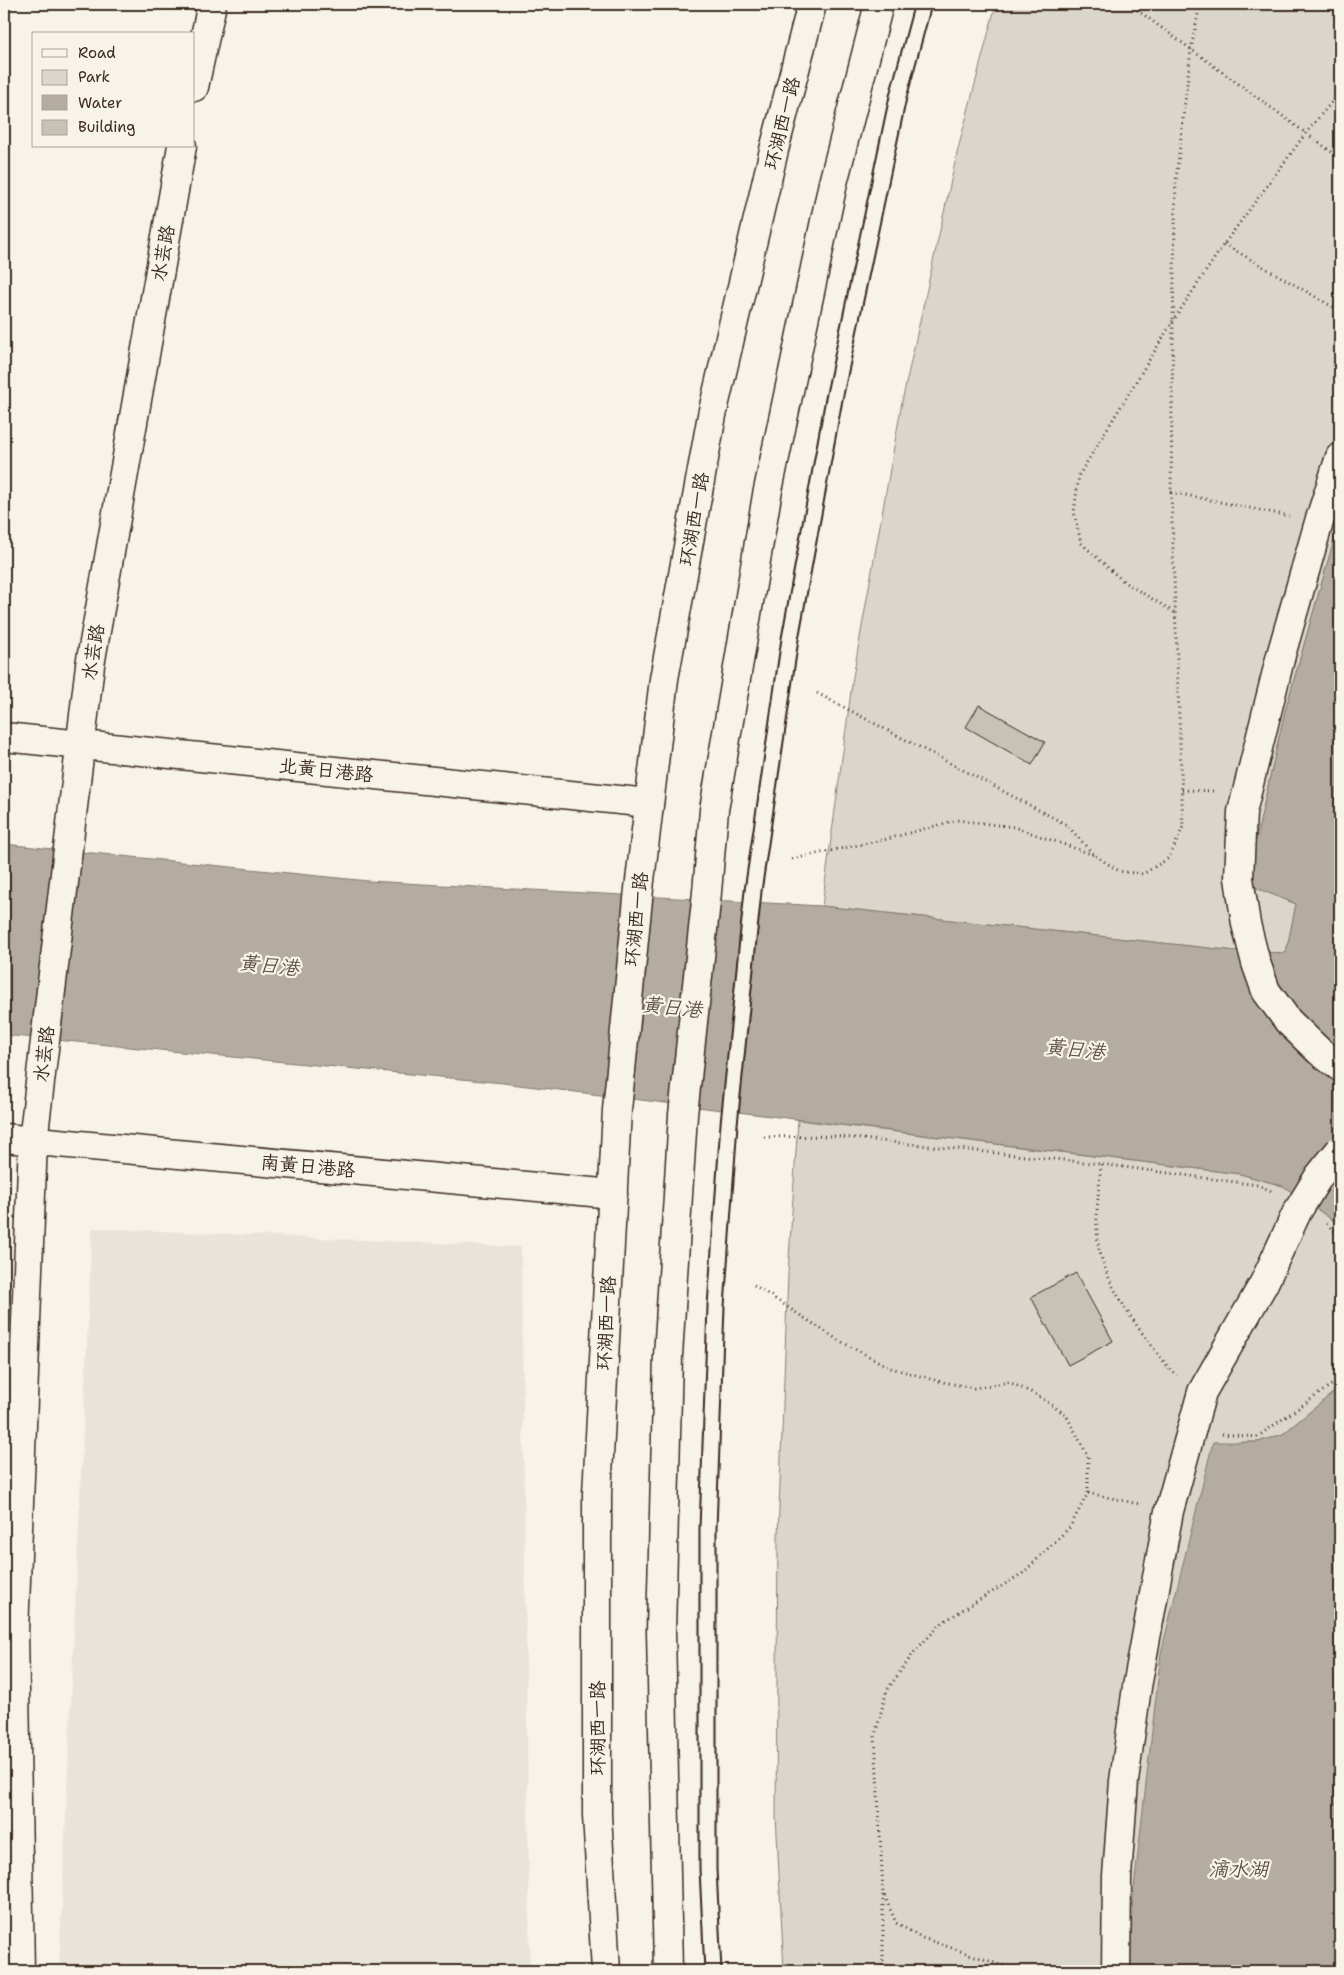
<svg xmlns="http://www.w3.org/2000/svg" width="1344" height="1975" font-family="'Shantell Sans','LXGW WenKai TC',sans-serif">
	<rect width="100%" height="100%" fill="#f7f3e8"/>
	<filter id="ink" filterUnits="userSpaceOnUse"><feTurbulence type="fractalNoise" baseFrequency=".02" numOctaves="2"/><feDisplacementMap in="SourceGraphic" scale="10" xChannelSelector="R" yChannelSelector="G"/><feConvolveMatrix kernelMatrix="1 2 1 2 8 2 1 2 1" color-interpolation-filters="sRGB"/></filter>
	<g filter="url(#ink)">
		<polygon fill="#e9e4d9" points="92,1228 521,1247 530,1971 59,1971"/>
		<g fill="#dbd6cb" stroke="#8b8074">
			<polygon points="996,4 1340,4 1340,519 1285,711 1246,884 1296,904 1286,953 1236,951 822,906 853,677 902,402 958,149"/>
			<polygon points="798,1120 1240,1174 1283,1186 1340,1225 1340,1387 1283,1434 1258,1442 1213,1443 1129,1971 784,1971 776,1815 778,1536 788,1274"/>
		</g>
		<g fill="#b4aca0" stroke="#84786c">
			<polygon points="1340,519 1340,1225 1283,1186 1240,1174 503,1083 4,1035 4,844 368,881 822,906 1236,951 1286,953 1296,904 1246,884 1285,711"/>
			<polygon points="1340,1387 1340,1971 1129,1971 1126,1958 1161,1653 1213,1442 1258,1442 1283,1434"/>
		</g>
		<g fill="#c8c1b6" stroke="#3b2a1e">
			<polygon points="979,705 1045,742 1032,765 966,727"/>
			<polygon points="1076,1273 1113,1341 1068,1365 1031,1297"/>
		</g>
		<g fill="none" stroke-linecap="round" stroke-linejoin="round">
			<g stroke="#3b2a1e" stroke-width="19">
				<polyline id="lane" points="713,1971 708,1869 708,1529 716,1306 729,1124 753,891 790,639 834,399 898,97 923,4"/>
			</g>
			<g stroke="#3b2a1e" stroke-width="31">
				<g id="street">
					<polyline points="1340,457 1319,522 1281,655 1242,812 1239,878 1246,924 1256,963 1266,991 1288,1021 1319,1051 1340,1067"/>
					<polyline points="4,737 649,803"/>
					<polyline points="4,1138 613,1194"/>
					<polyline points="1116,1971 1117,1876 1124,1781 1137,1687 1169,1511 1202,1392 1264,1283 1297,1212"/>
				</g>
			</g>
			<g stroke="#3b2a1e" stroke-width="31">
				<g id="secondary">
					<polyline points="194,87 212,4"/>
					<polyline points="20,1971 14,1632 33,1141 90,665 182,146"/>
					<polyline points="606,1971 597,1815 597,1494 617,1110 639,889 664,679 712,415 774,150 812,4"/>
					<polyline points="668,1971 661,1631 668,1356 683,1115 707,892 714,810 767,495 833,183 879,4"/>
				</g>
			</g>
			<g stroke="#3b2a1e" stroke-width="3" stroke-dasharray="1 4" stroke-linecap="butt">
				<polyline points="1129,4 1340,158"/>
				<polyline points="1224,244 1340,311"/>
				<polyline points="1171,492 1289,516"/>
				<polyline points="1174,612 1124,582 1081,543 1074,512 1079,475 1173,321 1224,244 1306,133 1340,92"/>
				<polyline points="817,693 1067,825 1094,855 1119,871 1143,874 1169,858 1183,827 1171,492 1173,321 1176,180 1191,49 1200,4"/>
				<polyline points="1182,790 1216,791"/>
				<polyline points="792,859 887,839 957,820 1014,827 1094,855"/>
				<polyline points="764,1137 833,1136 1101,1164 1258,1185 1274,1192"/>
				<path d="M 1101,1164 C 1099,1191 1094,1222 1099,1249 C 1110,1295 1143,1334 1171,1371 L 1177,1375"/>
				<polyline points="1326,1224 1340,1235"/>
				<polyline points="754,1285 838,1340 891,1368 938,1381 974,1388 1009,1382 1037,1395 1066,1415 1088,1456 1088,1493 1070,1527 1023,1573 943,1622 915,1651 887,1690 875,1735 883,1892 896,1923 923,1938 1018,1971"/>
				<polyline points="1222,1434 1257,1437 1340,1379"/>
				<polyline points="1088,1493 1139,1504"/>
				<polyline points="883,1971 883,1895"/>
			</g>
			<use href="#lane" stroke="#f7f3e8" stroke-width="15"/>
			<use href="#street" stroke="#f7f3e8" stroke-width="28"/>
			<use href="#secondary" stroke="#f7f3e8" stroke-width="28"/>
			<g stroke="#3b2a1e" stroke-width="31" stroke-linecap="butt">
				<polyline id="street-bridge" points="1297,1212 1319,1176 1340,1150"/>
			</g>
			<use href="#street-bridge" stroke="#f7f3e8" stroke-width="28"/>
		</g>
	</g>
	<g text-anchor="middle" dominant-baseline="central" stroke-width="4.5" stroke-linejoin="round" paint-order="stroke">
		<g font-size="19" fill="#3b2a1e" stroke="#f7f3e8">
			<text transform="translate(782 123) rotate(-76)">环湖西一路</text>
			<text transform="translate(163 253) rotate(-80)">水芸路</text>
			<text transform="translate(694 519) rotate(-80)">环湖西一路</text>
			<text transform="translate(93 652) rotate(-81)">水芸路</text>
			<text transform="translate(326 770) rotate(6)">北黄日港路</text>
			<text transform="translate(636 919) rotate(-84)">环湖西一路</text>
			<text transform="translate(44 1054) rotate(-83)">水芸路</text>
			<text transform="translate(308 1166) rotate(5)">南黄日港路</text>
			<text transform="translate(606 1323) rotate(-87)">环湖西一路</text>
			<text transform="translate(597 1728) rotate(-90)">环湖西一路</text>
		</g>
		<g font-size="20" font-style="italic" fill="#5f5145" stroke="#f7f3e8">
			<text transform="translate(269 965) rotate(6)">黄日港</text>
			<text transform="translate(672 1007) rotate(6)">黄日港</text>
			<text transform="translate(1075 1049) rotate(6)">黄日港</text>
			<text x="1238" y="1869">滴水湖</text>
		</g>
	</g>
	<rect width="1344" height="1975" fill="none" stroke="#f7f3e8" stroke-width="20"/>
	<rect x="10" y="10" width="1324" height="1955" fill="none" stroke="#3b2a1e" stroke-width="2" filter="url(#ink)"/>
	<rect x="32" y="32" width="162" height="115" fill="#f7f3e8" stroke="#aca397"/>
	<rect x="42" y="49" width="25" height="8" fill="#f7f3e8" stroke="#aca397"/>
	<text x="78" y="58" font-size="15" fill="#3b2a1e">Road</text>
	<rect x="42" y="70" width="25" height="15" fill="#dbd6cb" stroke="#aca397"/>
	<text x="78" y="82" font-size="15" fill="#3b2a1e">Park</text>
	<rect x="42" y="95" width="25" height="15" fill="#b4aca0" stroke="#aca397"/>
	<text x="78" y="108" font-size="15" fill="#3b2a1e">Water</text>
	<rect x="42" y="120" width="25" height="15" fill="#c8c1b6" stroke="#aca397"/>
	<text x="78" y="132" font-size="15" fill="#3b2a1e">Building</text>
</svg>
